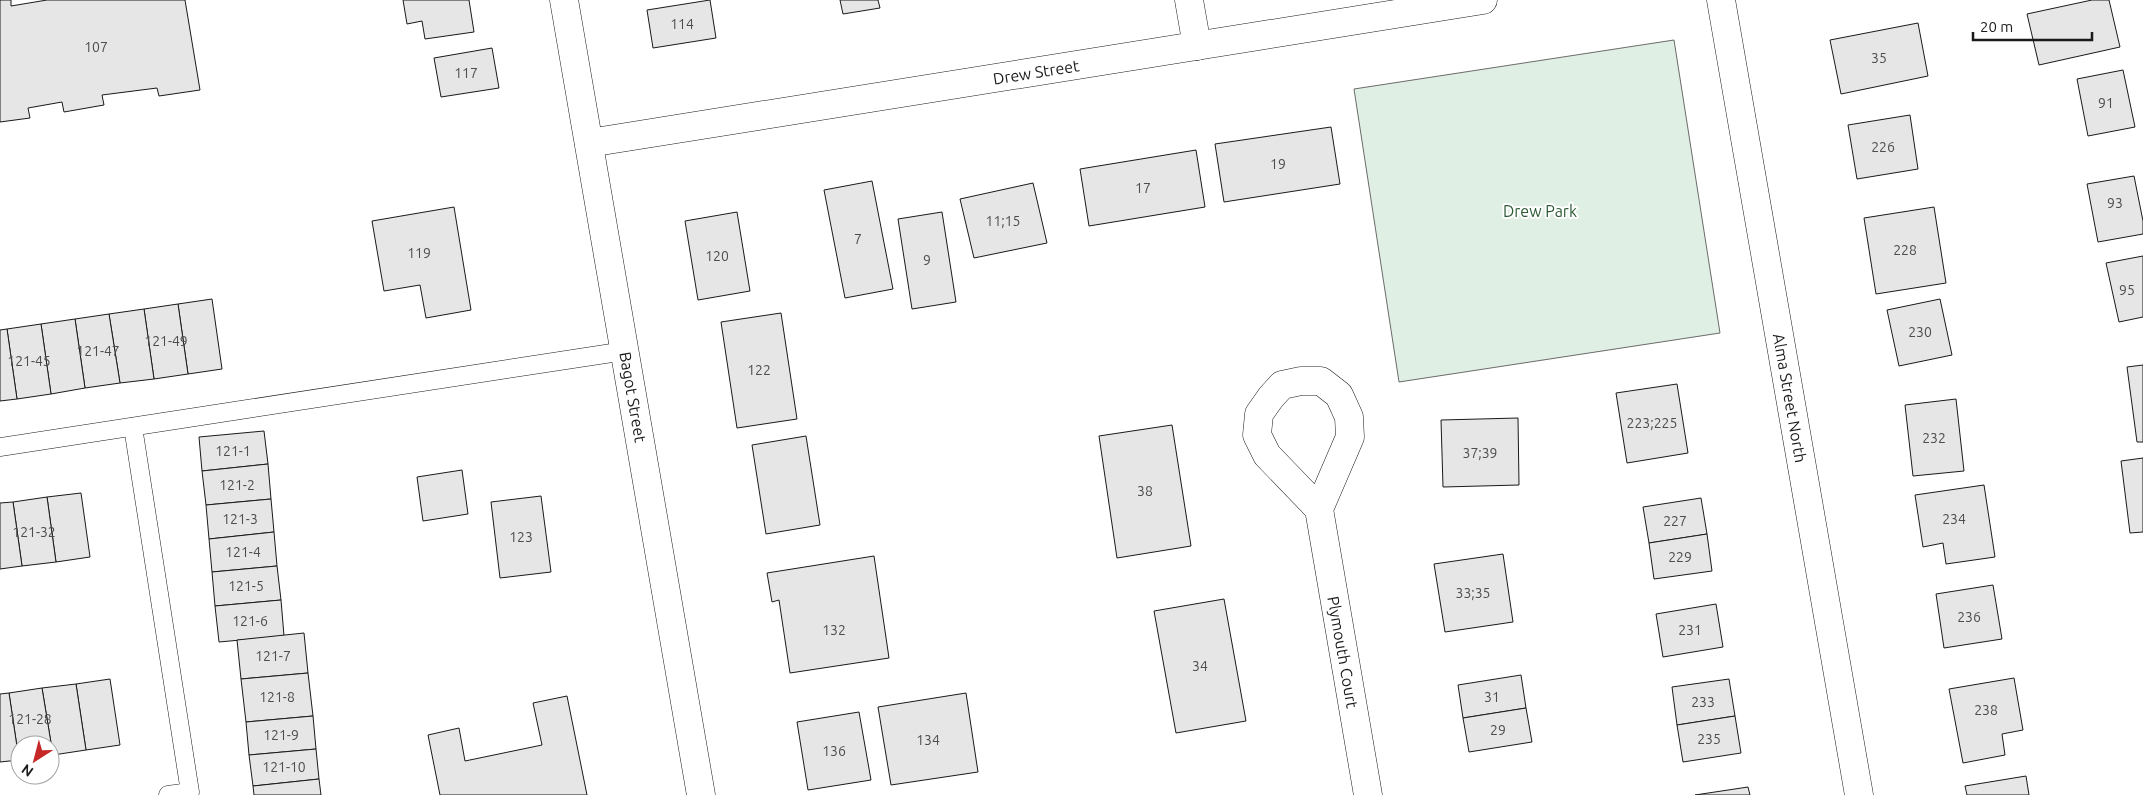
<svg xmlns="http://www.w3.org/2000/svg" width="2143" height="795" font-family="Ubuntu,sans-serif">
	<rect width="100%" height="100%" fill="#fff"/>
	<polygon fill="#e0efe3" stroke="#6a6a6a" points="1674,40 1720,333 1399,382 1354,89"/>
	<g fill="#e6e6e6" stroke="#1a1a1a">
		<polygon points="0,0 11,0 11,6 47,0 185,0 200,90 159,96 157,88 102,95 104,105 64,112 62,102 28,108 30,118 0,122"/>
		<polygon points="403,0 469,0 474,32 425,39 422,21 407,24"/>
		<polygon points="710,0 716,38 653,48 647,10"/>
		<polygon points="840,0 878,0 880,8 843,14"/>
		<polygon points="2092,0 2109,0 2120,47 2039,65 2027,14"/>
		<polygon points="1918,23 1928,76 1841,94 1830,40"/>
		<polygon points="492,48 499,88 441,97 434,58"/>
		<polygon points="2123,70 2135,127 2088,136 2077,79"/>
		<polygon points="1910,115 1918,169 1857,179 1848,125"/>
		<polygon points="1331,127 1340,184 1224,202 1215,144"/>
		<polygon points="1196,150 1205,207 1089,226 1080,169"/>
		<polygon points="2134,176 2143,221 2143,234 2098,242 2087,184"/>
		<polygon points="872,181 893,289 845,298 824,190"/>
		<polygon points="1033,183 1047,243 974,258 960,199"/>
		<polygon points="454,207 471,310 426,318 420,285 384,291 372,221"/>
		<polygon points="1934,207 1946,283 1876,294 1864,218"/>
		<polygon points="737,212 750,291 698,300 685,221"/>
		<polygon points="942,212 956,302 912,309 898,219"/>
		<polygon points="2143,256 2143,317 2119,322 2106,263"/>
		<polygon points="212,299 222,369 188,374 178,304"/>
		<polygon points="1940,299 1952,355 1899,366 1887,310"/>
		<polygon points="178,304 188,374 154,379 144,309"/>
		<polygon points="144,309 154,379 120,383 109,314"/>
		<polygon points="781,313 797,419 737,428 721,322"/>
		<polygon points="109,314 120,383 85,388 75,319"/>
		<polygon points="75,319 85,388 51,394 41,324"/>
		<polygon points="41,324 51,394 17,399 7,329"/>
		<polygon points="7,329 17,399 0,401 0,330"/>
		<polygon points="2143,365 2143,442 2137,442 2127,367"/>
		<polygon points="1677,384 1688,453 1627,463 1616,393"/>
		<polygon points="1956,399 1964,471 1913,476 1905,405"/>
		<polygon points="1518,418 1519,485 1443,487 1441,420"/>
		<polygon points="1172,425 1191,546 1117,558 1099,436"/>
		<polygon points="264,431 268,464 202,471 199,437"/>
		<polygon points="806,436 820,525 766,534 752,445"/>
		<polygon points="2143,458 2143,532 2130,533 2121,461"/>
		<polygon points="268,464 271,499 206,505 202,471"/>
		<polygon points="462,470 468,514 423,521 417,477"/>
		<polygon points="1984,485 1995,557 1946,564 1943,543 1923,547 1915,495"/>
		<polygon points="81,493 90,557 56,562 47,497"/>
		<polygon points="541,496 551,572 500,578 491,502"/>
		<polygon points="47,497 56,562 22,566 13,502"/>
		<polygon points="1701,498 1707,534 1649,543 1643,507"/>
		<polygon points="271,499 274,532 209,539 206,505"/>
		<polygon points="13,502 22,566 0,569 0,503"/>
		<polygon points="274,532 277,566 212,572 209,539"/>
		<polygon points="1707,534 1712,571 1654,579 1649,543"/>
		<polygon points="1503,554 1513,622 1445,632 1434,564"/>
		<polygon points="874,556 889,658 790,673 779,600 772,602 767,573"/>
		<polygon points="277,566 281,600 215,606 212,572"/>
		<polygon points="1993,585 2002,639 1944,648 1936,594"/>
		<polygon points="1224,599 1246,721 1176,733 1154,611"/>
		<polygon points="281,600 284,636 219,642 215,606"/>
		<polygon points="1716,604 1723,647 1663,657 1656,614"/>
		<polygon points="304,633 308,673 241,679 237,640"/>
		<polygon points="308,673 313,716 246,722 241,679"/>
		<polygon points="1521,675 1526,708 1463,718 1458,685"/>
		<polygon points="2014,678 2023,730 2002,734 2005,755 1963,763 1949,689"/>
		<polygon points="110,679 120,745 86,750 76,684"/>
		<polygon points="1729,679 1735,716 1677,725 1672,687"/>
		<polygon points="76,684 86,750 53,755 42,688"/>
		<polygon points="42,688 53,755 50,755 50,745 20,745 19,760 9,693"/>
		<polygon points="9,693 19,760 0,762 0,694"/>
		<polygon points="966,693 978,772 891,785 878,707"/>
		<polygon points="567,696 587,795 440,795 428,735 459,728 465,761 542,745 533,703"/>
		<polygon points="1526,708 1532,742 1469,752 1463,718"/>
		<polygon points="859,712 871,780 808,790 797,722"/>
		<polygon points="313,716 316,749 249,755 246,722"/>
		<polygon points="1735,716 1741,753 1683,762 1677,725"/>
		<polygon points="316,749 319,779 253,786 249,755"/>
		<polygon points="2026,776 2029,795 1967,795 1965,786"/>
		<polygon points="319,779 321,795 254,795 253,786"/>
		<polygon points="1748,787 1750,795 1695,795"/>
	</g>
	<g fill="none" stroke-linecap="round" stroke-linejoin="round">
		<g stroke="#1a1a1a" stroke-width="19">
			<g id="lane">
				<polyline points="133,427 190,792 168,795"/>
				<polyline points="0,447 625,351"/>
			</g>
		</g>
		<g stroke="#1a1a1a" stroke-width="29">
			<g id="street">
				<polyline points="564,0 701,795"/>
				<polyline points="1189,0 1197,46"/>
				<polyline points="1721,0 1859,795"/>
				<polyline points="589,143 1483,0"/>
				<polyline points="1319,509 1350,437 1349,417 1339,395 1321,381 1301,381 1282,385 1271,397 1259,414 1257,435 1267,455 1319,509 1368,795"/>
			</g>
		</g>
		<use href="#lane" stroke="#fff" stroke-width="18"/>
		<use href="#street" stroke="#fff" stroke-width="28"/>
	</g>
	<g text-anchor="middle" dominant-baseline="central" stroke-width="4" stroke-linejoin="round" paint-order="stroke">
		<g font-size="14" fill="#4d4d4d">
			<text x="682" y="24">114</text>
			<text x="96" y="47">107</text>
			<text x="1879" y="58">35</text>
			<text x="466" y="73">117</text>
			<text x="2106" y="103">91</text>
			<text x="1883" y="147">226</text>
			<text x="1278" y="164">19</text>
			<text x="1143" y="188">17</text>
			<text x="2115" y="203">93</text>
			<text x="1003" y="221">11;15</text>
			<text x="858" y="239">7</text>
			<text x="1905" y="250">228</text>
			<text x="419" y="253">119</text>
			<text x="717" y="256">120</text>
			<text x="927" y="260">9</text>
			<text x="2127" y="290">95</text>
			<text x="1920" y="332">230</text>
			<text x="166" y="341">121-49</text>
			<text x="98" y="351">121-47</text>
			<text x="29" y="361">121-45</text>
			<text x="759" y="370">122</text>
			<text x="1652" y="423">223;225</text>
			<text x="1934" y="438">232</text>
			<text x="233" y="451">121-1</text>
			<text x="1480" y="453">37;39</text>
			<text x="237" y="485">121-2</text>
			<text x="1145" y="491">38</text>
			<text x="240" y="519">121-3</text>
			<text x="1954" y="519">234</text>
			<text x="1675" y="521">227</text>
			<text x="34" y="532">121-32</text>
			<text x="521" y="537">123</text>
			<text x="243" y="552">121-4</text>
			<text x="1680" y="557">229</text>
			<text x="246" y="586">121-5</text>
			<text x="1473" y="593">33;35</text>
			<text x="1969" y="617">236</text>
			<text x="250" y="621">121-6</text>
			<text x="834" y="630">132</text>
			<text x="1690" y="630">231</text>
			<text x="273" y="656">121-7</text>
			<text x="1200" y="666">34</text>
			<text x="277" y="697">121-8</text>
			<text x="1492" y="697">31</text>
			<text x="1703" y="702">233</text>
			<text x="1986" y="710">238</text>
			<text x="30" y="719">121-28</text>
			<text x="1498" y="730">29</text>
			<text x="281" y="735">121-9</text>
			<text x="1709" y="739">235</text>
			<text x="928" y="740">134</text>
			<text x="834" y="751">136</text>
			<text x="284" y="767">121-10</text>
		</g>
		<g font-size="16" fill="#1a1a1a" stroke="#fff">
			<text transform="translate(1036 72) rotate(-9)">Drew Street</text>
			<text transform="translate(633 397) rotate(80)">Bagot Street</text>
			<text transform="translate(1790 398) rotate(80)">Alma Street North</text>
			<text transform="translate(1343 652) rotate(80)">Plymouth Court</text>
		</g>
		<g font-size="16" fill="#2b5a34" stroke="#fff">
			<text x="1540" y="211">Drew Park</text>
		</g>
	</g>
	<g transform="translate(35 760) rotate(216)"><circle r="24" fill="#ffffff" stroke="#a3a3a3"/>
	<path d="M0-4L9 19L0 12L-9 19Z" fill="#c62828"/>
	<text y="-8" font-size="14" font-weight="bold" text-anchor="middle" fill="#1a1a1a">N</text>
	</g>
	<path d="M1973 32v8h119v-8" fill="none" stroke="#1a1a1a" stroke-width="2.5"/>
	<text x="1980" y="32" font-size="15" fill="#1a1a1a" stroke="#ffffff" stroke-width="4" paint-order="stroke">20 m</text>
</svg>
